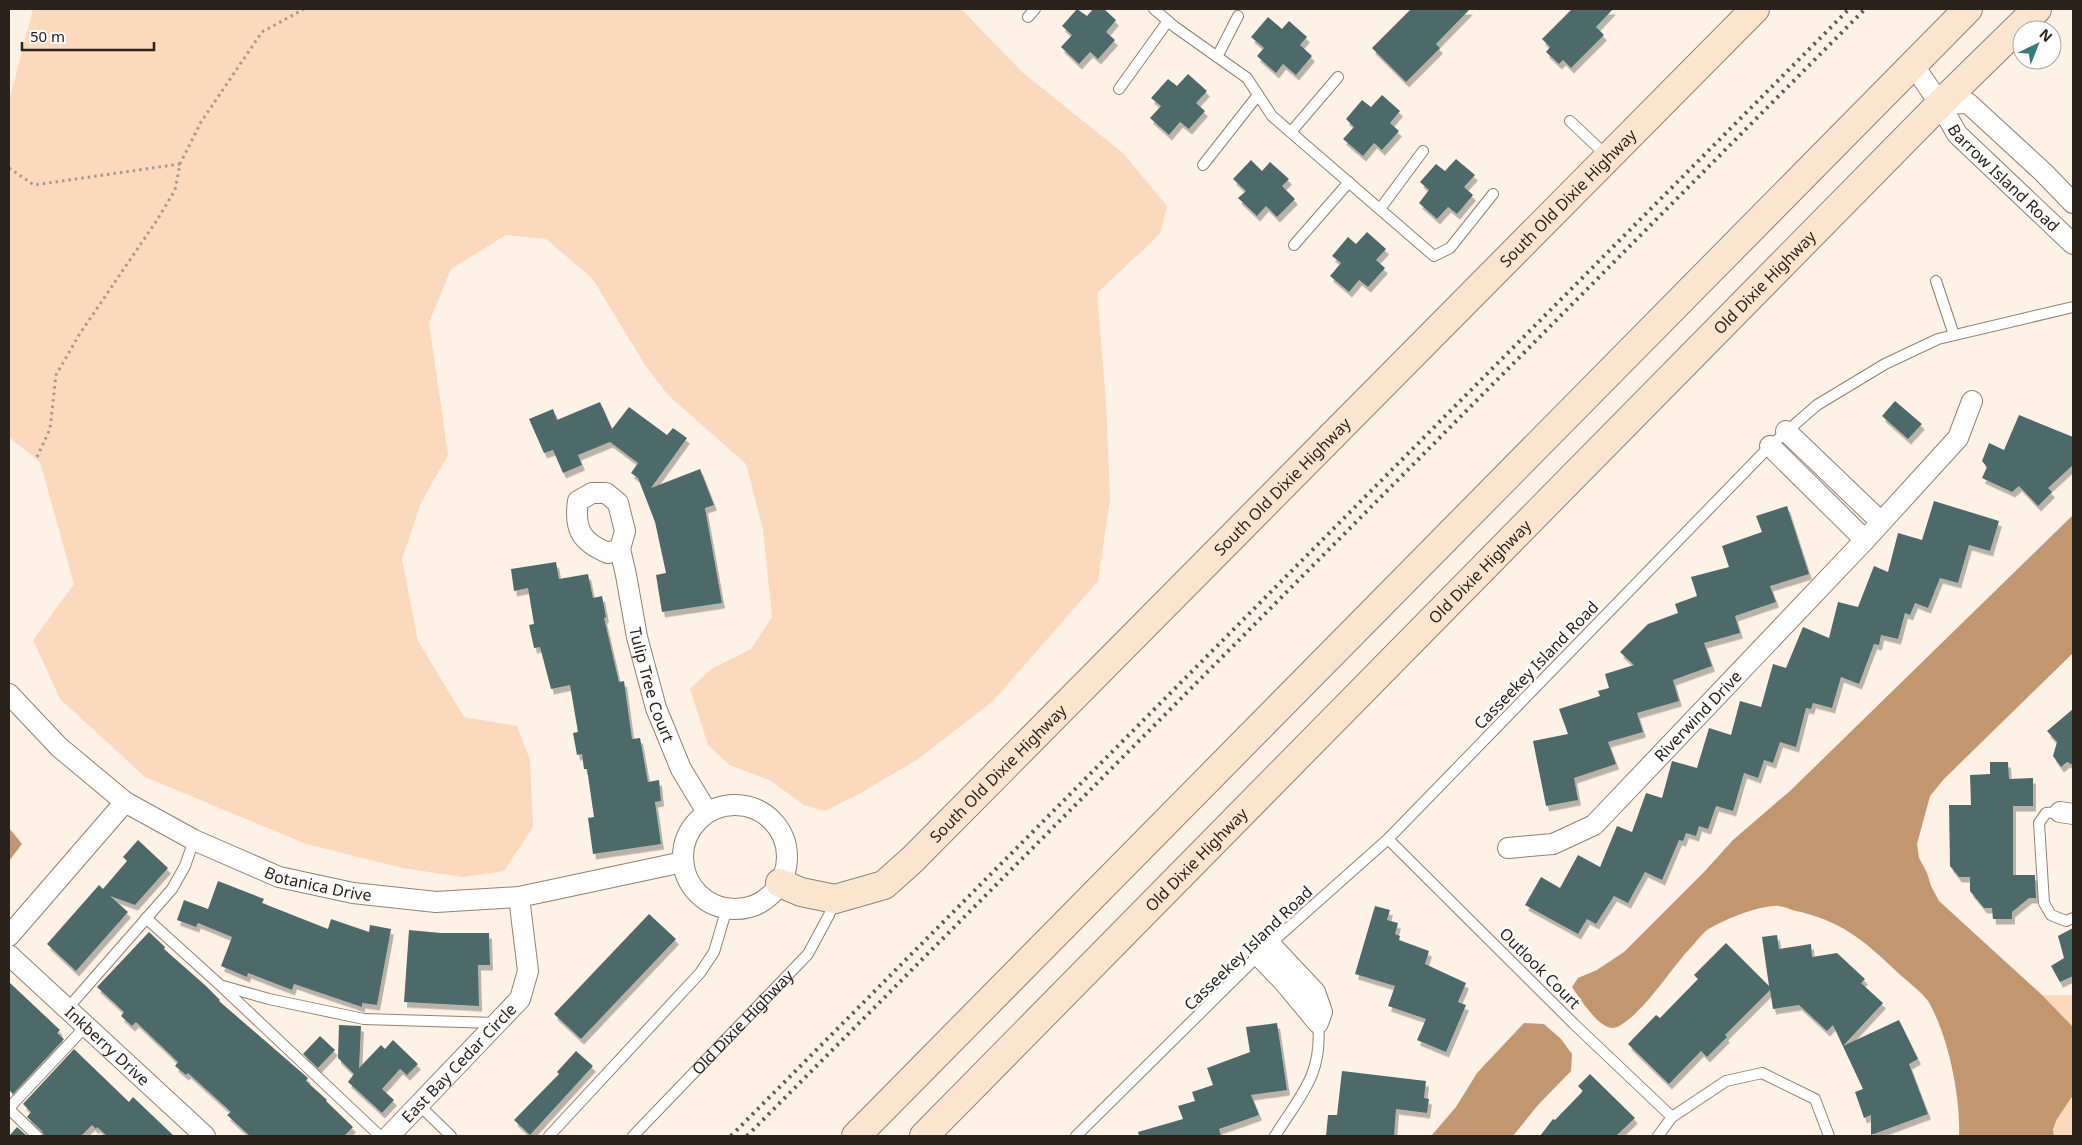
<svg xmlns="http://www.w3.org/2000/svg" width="2082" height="1145" font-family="'Noto Sans',sans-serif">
	<defs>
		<filter id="shadow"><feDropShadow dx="3" dy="5.5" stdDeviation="0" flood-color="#0004"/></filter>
	</defs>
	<rect width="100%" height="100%" fill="#fef1e5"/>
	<g fill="#fad9bd">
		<polygon points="33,9 961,9 1022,72 1123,153 1167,206 1160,234 1097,293 1106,402 1110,499 1098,581 993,701 918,759 859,794 825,811 804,805 771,781 729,765 708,745 690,689 711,669 751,649 772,617 763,530 746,464 668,395 645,365 592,278 546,239 506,235 451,269 429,323 448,455 421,503 402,559 418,641 464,717 517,726 530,760 533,827 504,871 463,877 402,868 306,844 145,777 60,699 33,640 74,584 40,462 9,437 9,101"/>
		<polygon points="2042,995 2073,995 2073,1027"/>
		<path d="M 2073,1095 L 2073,1136 L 2054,1136 C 2052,1119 2065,1109 2073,1095 Z"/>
	</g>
	<g fill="#c2966e">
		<path d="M 2073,515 L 2073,653 L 1944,779 L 1930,796 L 1917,844 L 1919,858 L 1927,873 L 1931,886 L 1939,901 L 2042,995 L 2073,1027 L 2073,1095 L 2057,1119 L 2053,1129 L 2054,1136 L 1959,1136 C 1961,1098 1948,1034 1928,1001 C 1920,990 1905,980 1895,970 C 1864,940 1839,920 1796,911 C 1789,909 1781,905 1774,906 C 1754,907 1723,920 1707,930 C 1702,934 1698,939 1694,944 C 1672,966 1644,1014 1617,1027 C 1601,1034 1580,998 1572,987 L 1578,978 L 1597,970 L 1624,952 L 1704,872 L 1733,840 L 1790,791 Z"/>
		<polygon points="9,828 22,844 9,861"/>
		<polygon points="1524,1023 1544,1024 1561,1039 1572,1054 1571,1071 1538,1105 1513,1136 1431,1136 1456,1107 1477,1073"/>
	</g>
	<g fill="#4d6a6a" filter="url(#shadow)">
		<polygon points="1077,9 1087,16 1093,9 1104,9 1116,20 1106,32 1115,40 1098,59 1090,52 1079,64 1061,47 1072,35 1062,26"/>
		<polygon points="1411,9 1470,9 1436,44 1440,48 1406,82 1372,48"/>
		<polygon points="1572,9 1613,9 1596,27 1604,35 1571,68 1563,60 1559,64 1546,52 1550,47 1542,39"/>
		<polygon points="1268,17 1282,29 1289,21 1307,37 1300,45 1312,56 1296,75 1283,64 1276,73 1257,56 1264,48 1251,37"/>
		<polygon points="1188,74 1207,91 1196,103 1205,111 1189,129 1180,122 1169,135 1150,118 1161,106 1151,98 1168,79 1177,86"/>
		<polygon points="1382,95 1400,111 1390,123 1399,131 1382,150 1374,143 1363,156 1343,139 1354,127 1346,119 1362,100 1371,107"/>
		<polygon points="1456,159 1475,175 1464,187 1473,195 1457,214 1448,207 1437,219 1419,203 1429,190 1420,182 1436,164 1445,171"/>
		<polygon points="1251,160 1262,171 1270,162 1289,179 1282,186 1295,199 1277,217 1266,206 1257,216 1238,198 1246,191 1233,179"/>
		<polygon points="1367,232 1386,249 1376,260 1385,268 1368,287 1359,280 1349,292 1330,276 1341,263 1332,256 1348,237 1356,244"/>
		<polygon points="1895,401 1922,424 1908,439 1882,416"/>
		<polygon points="600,402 612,429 629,407 667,435 673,428 687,438 651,488 700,469 714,505 705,508 722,603 662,612 656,575 666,573 655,522 638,478 631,473 638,463 610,442 578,455 582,465 563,473 553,450 544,453 529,419 553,409 557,420"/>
		<polygon points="2019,415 2073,437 2073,465 2048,488 2052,492 2038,506 2019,486 2012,492 1982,478 1987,467 1982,461 1989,443 2004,450"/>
		<polygon points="1934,501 1999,521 1990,551 1969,545 1958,583 1940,578 1928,608 1915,603 1910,615 1905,613 1898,639 1881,635 1879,645 1874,644 1859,684 1841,677 1832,708 1813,703 1811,709 1806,708 1796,747 1780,742 1773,763 1764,760 1758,778 1744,773 1733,811 1716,806 1708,829 1699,826 1696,836 1686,833 1683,841 1679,840 1662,880 1645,872 1628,903 1614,896 1596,924 1587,919 1578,934 1525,905 1541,877 1560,888 1578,855 1600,867 1617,826 1632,832 1646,793 1662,798 1672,761 1697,768 1709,728 1731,735 1740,701 1761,707 1773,664 1786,668 1803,627 1829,638 1838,602 1858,607 1874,566 1888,572 1898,533 1922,540"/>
		<polygon points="1787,506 1809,574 1770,586 1776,602 1735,616 1740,633 1704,643 1712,666 1673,680 1679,701 1637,713 1643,732 1608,742 1616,764 1574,778 1578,800 1546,806 1533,741 1568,734 1559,709 1600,696 1598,691 1609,688 1605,674 1634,665 1620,652 1648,624 1678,613 1675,604 1697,596 1691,577 1729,567 1722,546 1762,532 1756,516"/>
		<polygon points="556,562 559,579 588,574 593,598 602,596 606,617 604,618 619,682 624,681 632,739 640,738 648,782 659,780 661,801 655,802 661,844 593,854 588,818 594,817 587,769 584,769 582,754 577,755 573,733 578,732 570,685 551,689 540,647 534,648 529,625 534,624 528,588 514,591 511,569"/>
		<polygon points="2073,709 2073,765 2067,762 2061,767 2053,756 2057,742 2047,731"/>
		<polygon points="1990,762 2008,762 2009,779 2033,778 2033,806 2013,806 2013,875 2035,875 2036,898 2029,898 2012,912 2012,919 1993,919 1992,908 1984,908 1970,891 1970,877 1959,877 1950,866 1949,805 1971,805 1970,775 1990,774"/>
		<polygon points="138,840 168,868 135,905 110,896 128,912 76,971 47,944 99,885 103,889 127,861 123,857"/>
		<polygon points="218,881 264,899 262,903 328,929 331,919 369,932 370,925 391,929 377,1005 362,1003 362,1007 294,984 292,990 248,973 247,977 221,966 232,937 198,923 196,927 177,920 184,900 208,909"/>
		<polygon points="1375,906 1390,910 1387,920 1398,923 1395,934 1400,936 1399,940 1429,951 1425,964 1466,983 1458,1002 1466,1005 1446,1052 1417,1040 1426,1019 1388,1006 1395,986 1355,974"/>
		<polygon points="649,914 676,939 581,1039 554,1014"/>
		<polygon points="2073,928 2073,976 2060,982 2051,966 2064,958 2058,936"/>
		<polygon points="409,930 441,933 489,933 490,965 478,965 479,1006 404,1002"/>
		<polygon points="149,932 165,947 164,949 206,986 220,1000 219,1001 308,1078 306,1081 327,1100 326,1101 353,1127 344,1136 250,1136 227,1115 231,1112 188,1073 186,1075 175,1066 178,1062 136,1022 132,1026 121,1016 124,1012 97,987"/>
		<polygon points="1777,935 1779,949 1811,944 1812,957 1837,953 1865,979 1861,983 1883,1003 1843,1046 1899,1020 1918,1059 1909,1064 1928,1114 1871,1135 1871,1115 1864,1118 1855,1092 1863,1089 1833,1025 1827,1031 1799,1005 1773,1009 1770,990 1725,1035 1727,1037 1707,1057 1701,1051 1669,1084 1628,1044 1656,1015 1660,1018 1698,979 1694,975 1726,943 1769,986 1762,937"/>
		<polygon points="9,982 60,1030 57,1033 64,1039 13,1094 9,1090"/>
		<polygon points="1277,1023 1287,1090 1251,1095 1259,1115 1219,1129 1221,1136 1139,1136 1138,1132 1183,1119 1178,1106 1195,1101 1192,1092 1213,1085 1207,1068 1250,1052 1246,1027"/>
		<polygon points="339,1025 361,1026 359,1068 381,1045 385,1049 393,1040 418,1064 407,1075 400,1069 382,1089 394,1100 382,1113 348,1082 354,1074 338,1058"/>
		<polygon points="320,1036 335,1050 318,1068 303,1054"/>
		<polygon points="74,1049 129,1102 133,1097 174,1136 107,1136 97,1127 96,1129 92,1125 81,1136 44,1136 42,1131 27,1117 31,1112 23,1104"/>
		<polygon points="576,1051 593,1066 530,1135 514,1120 559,1074 557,1072"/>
		<polygon points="1342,1071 1426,1081 1424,1098 1429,1099 1427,1113 1396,1109 1394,1136 1326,1136 1328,1115 1337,1115"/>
		<polygon points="1590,1074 1635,1118 1616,1136 1540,1136 1553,1119 1555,1120 1583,1091 1578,1086"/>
		<polygon points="17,1127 27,1136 9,1136"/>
	</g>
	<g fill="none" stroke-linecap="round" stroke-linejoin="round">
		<g stroke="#948070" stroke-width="12">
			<g id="lane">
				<polyline points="1154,9 1175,27 1247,78 1272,116 1434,256 1450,248 1493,194"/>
				<polyline points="1028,17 1035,9"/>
				<polyline points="1217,57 1238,16"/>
				<polyline points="1119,89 1168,21"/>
				<polyline points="1570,121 1608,157"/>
				<polyline points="1291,132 1338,77"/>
				<polyline points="1203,165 1258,95"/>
				<polyline points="1380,209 1423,151"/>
				<polyline points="1294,245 1349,182"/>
				<polyline points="1936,281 1954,335"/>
				<polyline points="2060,812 2046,813 2039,823 2044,903 2051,915 2066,921 2073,918"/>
				<polyline points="1388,839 1574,1024 1672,1117"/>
				<polyline points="146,918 220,985 380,1136"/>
				<polyline points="223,986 269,999 364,1019 495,1023"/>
				<polyline points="67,1009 172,889 185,866 194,840"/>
				<polyline points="419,1105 451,1136"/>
				<polyline points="9,1108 86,1026"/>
				<polyline points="9,1109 37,1136"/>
				<polyline points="549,1136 700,973 714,952 727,908"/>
				<path id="s1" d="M 633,1136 L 808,954 L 829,915 L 835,900"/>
				<polyline points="1076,1136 1270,944 1388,839 1770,446 1817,405 1885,364 1938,339 2073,307"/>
				<path d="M 1275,1136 C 1301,1094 1323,1075 1318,1023"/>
				<polyline points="1658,1136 1672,1117 1726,1081 1762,1073 1815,1099 1829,1136"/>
			</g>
		</g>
		<g stroke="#948070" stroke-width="22">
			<g id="street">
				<path id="s2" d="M 1912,63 L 1940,104 L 1957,134 L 2073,244"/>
				<polyline points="1940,104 1968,103 2043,172 2073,203"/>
				<polyline points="1786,431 1881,522"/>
				<polyline points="1770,446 1865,540"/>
				<path id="s3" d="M 620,549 L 608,553 C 581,542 574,529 578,501 L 592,493 L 606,493 L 618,503 L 625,531 L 620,549 L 626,575 L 637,637 L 656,708 L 681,769 L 707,812"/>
				<path id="s4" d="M 9,694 L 59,747 L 125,802 L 194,840 L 279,877 L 353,893 L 436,902 L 519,897 L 683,862"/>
				<circle cx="735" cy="857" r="52"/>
				<polyline points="2060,812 2073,814"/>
				<path id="s5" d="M 1508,848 L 1553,844 L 1594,825 L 1865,540 L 1958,438 L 1972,401"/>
				<polyline points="9,936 125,802"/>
				<path id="s6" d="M 9,955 L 205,1136"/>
				<polyline points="1259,956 1284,982 1318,1023 1322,1012 1315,992 1270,944"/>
				<path id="s7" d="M 389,1136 L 520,999 L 528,971 L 519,897"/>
			</g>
		</g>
		<g stroke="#948070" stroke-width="30">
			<g id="secondary">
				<path id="s8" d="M 780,883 L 801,892 L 835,899 L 884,885 L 913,859 L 1755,9"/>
				<polyline points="856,1136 1968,9"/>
				<path id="s9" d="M 924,1136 L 1940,104 L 2037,9"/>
			</g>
		</g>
		<g stroke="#a4998f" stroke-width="3" stroke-dasharray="2.5 4" stroke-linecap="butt">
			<polyline points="9,168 34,185 180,164"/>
			<polyline points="37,457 50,429 56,375 79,335 157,220 175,190 180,164 201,122 262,32 304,9"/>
		</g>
		<use href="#lane" stroke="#fff" stroke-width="10"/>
		<use href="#street" stroke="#fff" stroke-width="20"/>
		<use href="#secondary" stroke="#fbe5cf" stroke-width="28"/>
		<g stroke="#635951" stroke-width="4" stroke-dasharray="2.5 5" stroke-linecap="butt">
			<polyline points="731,1136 1849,9"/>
			<polyline points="747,1136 1865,9"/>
		</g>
	</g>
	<g text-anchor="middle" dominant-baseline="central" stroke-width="5" stroke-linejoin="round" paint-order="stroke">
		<g font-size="16" fill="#2a221b" stroke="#fff">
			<text stroke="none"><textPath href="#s2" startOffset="148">Barrow Island Road</textPath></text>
			<text stroke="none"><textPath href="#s8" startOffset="1078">South Old Dixie Highway</textPath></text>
			<text stroke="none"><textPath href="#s9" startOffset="1198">Old Dixie Highway</textPath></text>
			<text stroke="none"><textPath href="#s8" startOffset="672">South Old Dixie Highway</textPath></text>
			<text stroke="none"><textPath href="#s9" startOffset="792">Old Dixie Highway</textPath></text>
			<text transform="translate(1536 665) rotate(-46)">Casseekey Island Road</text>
			<text stroke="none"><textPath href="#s3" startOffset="312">Tulip Tree Court</textPath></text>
			<text stroke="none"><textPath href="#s5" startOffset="241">Riverwind Drive</textPath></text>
			<text stroke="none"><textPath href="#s8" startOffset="268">South Old Dixie Highway</textPath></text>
			<text stroke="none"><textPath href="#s9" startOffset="388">Old Dixie Highway</textPath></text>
			<text stroke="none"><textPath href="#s4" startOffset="370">Botanica Drive</textPath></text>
			<text transform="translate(1248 948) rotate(-44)">Casseekey Island Road</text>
			<text transform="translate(1540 968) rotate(45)">Outlook Court</text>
			<text stroke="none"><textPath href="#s1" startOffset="158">Old Dixie Highway</textPath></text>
			<text stroke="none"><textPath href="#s6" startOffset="134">Inkberry Drive</textPath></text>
			<text stroke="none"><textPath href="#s7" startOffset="101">East Bay Cedar Circle</textPath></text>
		</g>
	</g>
	<rect width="2082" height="1145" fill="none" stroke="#2a221b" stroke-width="20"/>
	<g transform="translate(2037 45) rotate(43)"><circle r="24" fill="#ffffff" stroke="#aaa7a4"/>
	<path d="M0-4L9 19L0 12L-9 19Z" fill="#347d7d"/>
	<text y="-8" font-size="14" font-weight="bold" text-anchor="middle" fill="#2a221b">N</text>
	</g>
	<path d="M22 42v8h132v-8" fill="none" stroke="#2a221b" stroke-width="2.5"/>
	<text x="30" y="42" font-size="15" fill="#2a221b" stroke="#ffffff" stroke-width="4" paint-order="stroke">50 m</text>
</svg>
